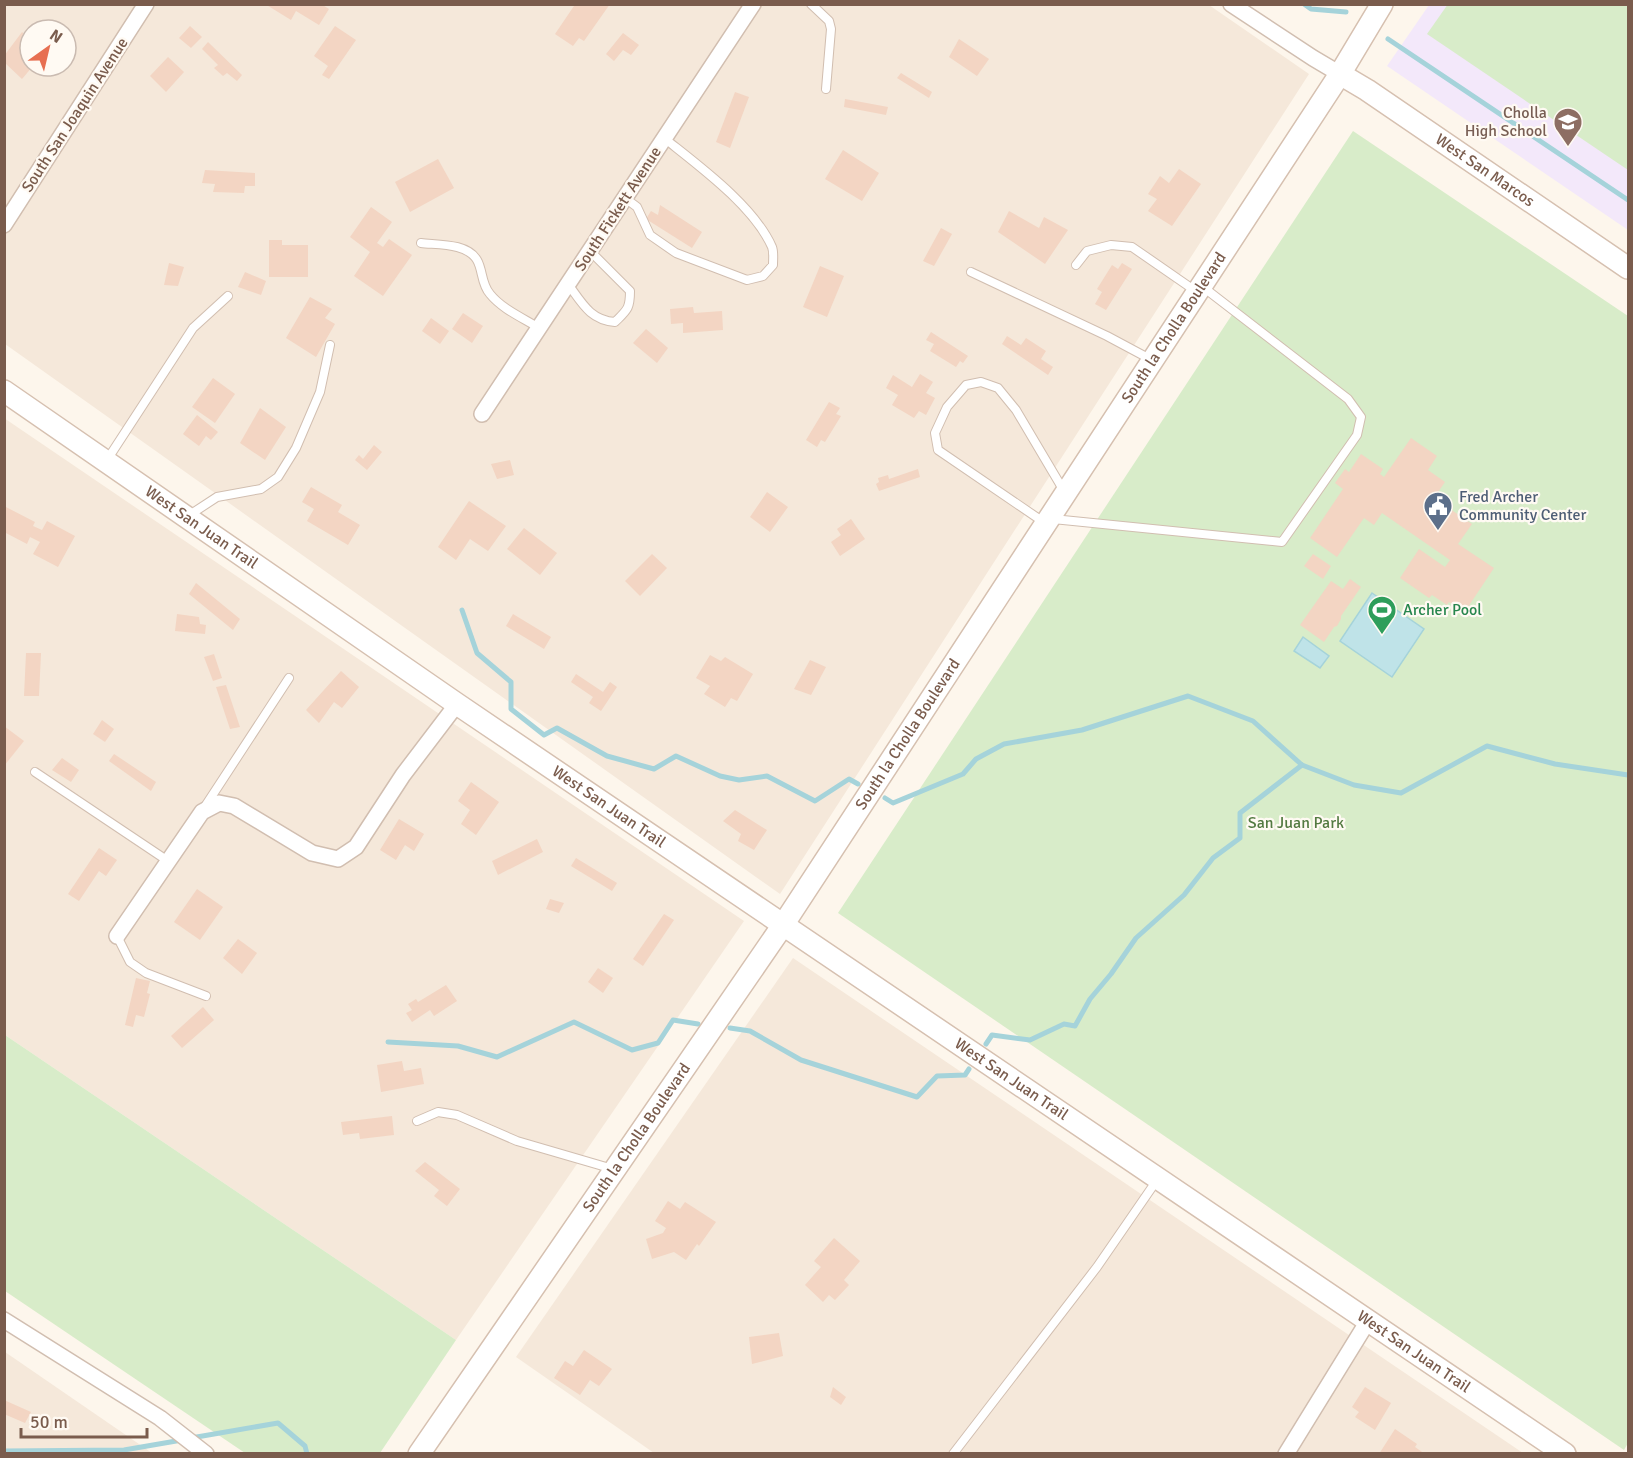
<svg xmlns="http://www.w3.org/2000/svg" width="1633" height="1458" font-family="Signika,sans-serif">
	<rect width="100%" height="100%" fill="#fdf6ec"/>
	<g fill="#f5e8da" fill-rule="evenodd">
		<path d="M 5,5 L 1209,5 L 1309,74 L 780,894 L 5,344 ZM 30,30 L 66,30 L 66,66 L 30,66 Z"/>
		<polygon points="4,418 744,921 456,1340 5,1035"/>
		<polygon points="793,958 1523,1453 654,1453 516,1357"/>
		<polygon points="5,1352 152,1453 5,1453"/>
	</g>
	<polygon fill="#f3e8fa" points="1429,5 1628,5 1628,230 1387,66"/>
	<g fill="#d8ecc9">
		<polygon points="1448,4 1628,5 1628,170 1427,34"/>
		<polygon points="1353,131 1628,316 1628,1443 1624,1450 838,913"/>
		<polygon points="5,1035 456,1340 380,1453 245,1453 5,1291"/>
	</g>
	<g fill="#bfe3e8" stroke="#a5d3da" stroke-width="1.5">
		<polygon points="1372,593 1424,629 1392,677 1340,641"/>
		<polygon points="1303,637 1329,656 1320,668 1294,651"/>
	</g>
	<g fill="none" stroke-linecap="round" stroke-linejoin="round">
		<g stroke="#a5d3da" stroke-width="5">
			<polyline points="1304,4 1311,9 1346,12"/>
			<polyline points="1388,39 1628,200"/>
			<polyline points="462,610 477,653 511,682 511,709 544,735 557,728 607,756 654,769 676,756 720,776 739,780 767,776 815,801 849,779 858,784"/>
			<polyline points="885,798 893,803 963,774 976,759 1004,744 1082,730 1188,696 1253,721 1302,765 1354,785 1401,793 1487,746 1555,764 1628,775"/>
			<polyline points="730,1028 750,1031 801,1060 917,1097 937,1076 965,1075 969,1069"/>
			<polyline points="388,1042 458,1046 497,1057 574,1022 632,1050 658,1043 673,1020 698,1024"/>
			<polyline points="986,1044 992,1035 1030,1040 1064,1024 1075,1026 1090,999 1111,974 1136,938 1184,895 1213,858 1240,838 1240,813 1302,765"/>
			<polyline points="191,1438 278,1423 305,1446 307,1454"/>
			<polyline points="4,1451 124,1450 182,1440"/>
		</g>
	</g>
	<g fill="#f3d5c3">
		<polygon points="265,4 321,4 329,9 319,25 296,11 291,20"/>
		<polygon points="572,4 610,4 584,41 579,38 573,46 555,34 574,6"/>
		<polygon points="190,26 202,37 191,48 179,38"/>
		<polygon points="335,26 356,40 329,79 322,75 328,66 314,56"/>
		<polygon points="22,32 30,39 30,66 33,66 22,79 4,62 4,56"/>
		<polygon points="623,33 639,45 631,55 623,50 614,61 606,54"/>
		<polygon points="959,39 989,59 977,76 949,57"/>
		<polygon points="208,42 242,75 237,81 227,73 223,76 214,68 218,65 202,49"/>
		<polygon points="168,57 184,72 166,92 150,76"/>
		<polygon points="901,73 932,92 929,98 897,78"/>
		<polygon points="735,92 749,97 730,148 716,142"/>
		<polygon points="845,99 888,107 886,115 844,107"/>
		<polygon points="843,150 879,173 862,201 825,179"/>
		<polygon points="438,159 454,188 410,212 395,182"/>
		<polygon points="1179,169 1201,184 1172,226 1148,211 1157,199 1148,194 1160,176 1169,183"/>
		<polygon points="205,170 255,173 255,186 245,186 244,193 213,192 215,184 202,183"/>
		<polygon points="660,205 702,232 692,248 646,219 651,211 658,215"/>
		<polygon points="371,207 392,222 377,243 383,247 389,239 412,255 383,296 354,276 370,252 350,237"/>
		<polygon points="1009,211 1039,228 1044,217 1068,230 1045,264 998,232"/>
		<polygon points="941,228 952,234 934,266 923,261"/>
		<polygon points="269,240 282,240 282,245 308,245 308,277 269,277"/>
		<polygon points="169,263 184,267 178,286 164,285"/>
		<polygon points="1122,263 1132,269 1106,310 1095,304 1102,292 1097,289 1112,265 1118,269"/>
		<polygon points="820,266 844,276 827,317 803,307"/>
		<polygon points="245,272 266,281 261,295 238,287"/>
		<polygon points="310,297 332,309 325,318 335,324 316,357 286,338"/>
		<polygon points="693,307 694,313 722,311 723,330 683,333 683,323 671,324 670,309"/>
		<polygon points="463,313 483,326 472,343 452,329"/>
		<polygon points="431,318 449,331 440,344 422,331"/>
		<polygon points="646,329 668,348 657,363 633,343"/>
		<polygon points="931,332 968,356 963,363 960,361 956,367 930,351 934,344 926,340"/>
		<polygon points="1007,336 1021,345 1026,338 1046,351 1041,359 1053,367 1048,375 1002,344"/>
		<polygon points="920,374 933,382 926,393 935,398 926,415 919,411 914,418 892,405 898,395 886,388 893,375 912,387"/>
		<polygon points="213,378 235,394 215,423 192,407"/>
		<polygon points="829,402 840,408 836,414 841,416 825,442 821,440 817,447 806,440"/>
		<polygon points="260,408 286,427 265,460 240,443"/>
		<polygon points="197,415 218,432 211,440 206,436 199,446 183,434"/>
		<polygon points="1411,438 1437,456 1428,470 1445,482 1434,498 1472,524 1458,544 1494,568 1464,613 1449,602 1447,605 1432,595 1429,598 1400,578 1419,549 1445,567 1450,560 1382,513 1374,525 1364,518 1337,557 1310,538 1343,489 1335,483 1345,469 1349,472 1361,454 1383,469 1380,474 1384,477"/>
		<polygon points="374,445 382,452 367,470 355,460 359,455 363,459"/>
		<polygon points="510,460 514,475 497,479 491,464"/>
		<polygon points="918,469 920,477 879,491 876,484 879,482 878,478 888,475 889,479"/>
		<polygon points="311,487 342,505 338,512 360,525 348,545 307,521 314,509 302,502"/>
		<polygon points="767,492 788,507 770,532 750,517"/>
		<polygon points="469,501 506,526 488,551 470,539 456,560 438,547"/>
		<polygon points="4,506 35,522 33,526 42,530 47,521 75,536 58,567 33,554 40,542 30,537 27,544 4,532"/>
		<polygon points="851,519 865,539 840,556 831,542 841,535 837,529"/>
		<polygon points="524,528 557,553 540,575 507,549"/>
		<polygon points="652,554 667,568 640,596 625,581"/>
		<polygon points="1313,554 1331,566 1323,579 1304,566"/>
		<polygon points="1350,579 1361,587 1341,616 1341,619 1337,626 1334,627 1324,642 1300,625 1331,581 1343,589"/>
		<polygon points="196,583 240,619 233,630 189,594"/>
		<polygon points="177,614 199,617 200,624 206,625 205,634 175,631"/>
		<polygon points="513,614 551,637 544,649 506,626"/>
		<polygon points="26,653 41,653 39,696 24,696"/>
		<polygon points="214,654 222,678 213,681 204,657"/>
		<polygon points="710,655 721,661 725,657 753,674 737,701 731,698 725,707 704,694 710,686 696,678"/>
		<polygon points="810,660 826,667 811,695 794,689"/>
		<polygon points="341,671 359,687 342,708 334,702 319,723 306,710"/>
		<polygon points="576,674 603,692 610,682 617,687 601,711 589,703 593,697 571,682"/>
		<polygon points="226,685 240,727 230,729 216,687"/>
		<polygon points="102,720 114,729 105,742 93,734"/>
		<polygon points="4,726 24,741 4,766"/>
		<polygon points="114,754 156,782 151,791 109,761"/>
		<polygon points="62,758 79,770 71,782 52,770"/>
		<polygon points="471,782 499,802 476,835 461,824 470,810 458,801"/>
		<polygon points="735,810 767,830 754,850 738,841 741,834 723,821"/>
		<polygon points="399,819 424,834 414,851 405,845 396,860 380,850"/>
		<polygon points="537,839 543,852 498,875 492,861"/>
		<polygon points="99,848 117,860 106,876 99,871 79,901 68,894"/>
		<polygon points="576,858 617,883 612,891 571,866"/>
		<polygon points="197,889 223,907 200,940 174,922"/>
		<polygon points="550,899 564,903 559,913 546,909"/>
		<polygon points="664,914 674,920 643,966 633,959"/>
		<polygon points="238,939 257,953 242,974 223,958"/>
		<polygon points="598,968 613,978 603,993 588,982"/>
		<polygon points="136,978 150,981 147,993 150,994 144,1017 136,1015 133,1027 125,1025"/>
		<polygon points="446,985 457,1001 434,1016 430,1010 412,1022 406,1013 412,1010 408,1004 416,999 418,1002"/>
		<polygon points="203,1007 214,1020 182,1048 171,1036"/>
		<polygon points="402,1061 404,1071 421,1068 424,1084 381,1092 377,1065"/>
		<polygon points="392,1116 394,1135 360,1139 359,1133 343,1135 341,1122"/>
		<polygon points="425,1162 460,1189 447,1206 434,1196 439,1190 415,1171"/>
		<polygon points="668,1201 680,1209 685,1202 716,1222 699,1246 697,1244 686,1260 674,1252 652,1259 646,1239 663,1233 666,1228 655,1221"/>
		<polygon points="834,1238 860,1261 844,1280 849,1285 835,1300 829,1295 823,1302 805,1285 821,1267 814,1261"/>
		<polygon points="779,1333 783,1356 752,1364 749,1337"/>
		<polygon points="584,1350 612,1369 599,1386 590,1380 580,1395 554,1378 565,1361 573,1366"/>
		<polygon points="833,1387 846,1397 841,1405 830,1397"/>
		<polygon points="1365,1387 1391,1403 1375,1430 1355,1417 1359,1412 1352,1407"/>
		<polygon points="4,1400 31,1412 25,1423 4,1414"/>
		<polygon points="1395,1429 1417,1444 1415,1447 1425,1454 1379,1454"/>
	</g>
	<g fill="none" stroke-linecap="round" stroke-linejoin="round">
		<g stroke="#d1beb0" stroke-width="10">
			<g id="lane">
				<polyline points="811,4 829,21 831,29 826,89"/>
				<path d="M 625,198 L 637,207 L 650,235 L 676,253 L 747,280 L 763,276 L 773,265 C 773,259 774,252 772,247 C 754,206 699,166 664,138"/>
				<path d="M 421,243 C 438,245 467,243 477,260 C 483,270 481,284 490,294 C 502,309 523,318 539,328"/>
				<polyline points="1076,265 1087,251 1111,245 1132,247 1197,292"/>
				<polyline points="971,272 1107,336 1150,359"/>
				<path d="M 568,284 C 582,303 590,320 615,322 C 627,310 630,309 630,291 L 590,251"/>
				<polyline points="107,460 193,328 228,296"/>
				<polyline points="188,516 217,497 261,489 278,477 296,448 320,392 330,345"/>
				<polyline points="1053,519 1282,542 1357,435 1361,417 1348,399 1203,287"/>
				<polyline points="1045,523 938,450 935,433 947,407 966,385 981,382 998,388 1016,410 1064,491"/>
				<polyline points="35,772 168,861"/>
				<polyline points="204,808 289,678"/>
				<polyline points="117,936 130,962 146,973 206,996"/>
				<polyline points="417,1121 438,1112 457,1115 517,1141 613,1169"/>
				<polyline points="953,1454 1097,1267 1157,1180"/>
			</g>
		</g>
		<g stroke="#d1beb0" stroke-width="18">
			<g id="street">
				<polyline points="1231,4 1313,58 1340,74"/>
				<polyline points="4,225 146,4"/>
				<polyline points="482,414 753,4"/>
				<polyline points="117,936 202,812 219,803 234,806 312,853 338,859 356,847 403,775 457,704"/>
				<polyline points="4,1320 160,1418 206,1454"/>
				<polyline points="1286,1454 1368,1321"/>
			</g>
		</g>
		<g stroke="#d6c0b0" stroke-width="24">
			<g id="secondary">
				<path id="s1" d="M 1340,74 L 1367,90 L 1628,268"/>
				<path id="s2" d="M 4,391 L 457,704 L 1565,1454"/>
				<path id="s3" d="M 419,1454 L 783,925 L 1340,74 L 1382,4"/>
			</g>
		</g>
		<use href="#lane" stroke="#fff" stroke-width="8"/>
		<use href="#street" stroke="#fff" stroke-width="15"/>
		<use href="#secondary" stroke="#fff" stroke-width="21"/>
	</g>
	<defs>
		<g id="school-pin" transform="scale(1.5)"><path d="M0 17L-7.5 6A9.5 9.5 0 1 1 7.5 6Z" fill="#8d6e63" stroke="#fffaf3"/><path d="M0-5L7-2L0 1L-7-2ZM-4 1L0 2.5L4 1V4Q0 6-4 4Z" fill="#fff"/></g>
		<g id="civic-pin" transform="scale(1.5)"><path d="M0 17L-7.5 6A9.5 9.5 0 1 1 7.5 6Z" fill="#5c6f8a" stroke="#fffaf3"/><path d="M-.6-6.5H3V-4.5H.6V-3L4-1V1h2V6H-6V1h2V-1L-.6-3ZM-1.2 2.5V6h2.4V2.5Z" fill="#fff"/></g>
		<g id="stadium-pin" transform="scale(1.5)"><path d="M0 17L-7.5 6A9.5 9.5 0 1 1 7.5 6Z" fill="#2e9e5b" stroke="#fffaf3"/><path d="M0-5a6.5 5 0 1 0 0 10a6.5 5 0 1 0 0-10ZM-3.5-1.8h7v3.6h-7Z" fill="#fff"/></g>
	</defs>
	<g fill-rule="evenodd">
		<use href="#school-pin" x="1568" y="122"/>
		<use href="#civic-pin" x="1438" y="506"/>
		<use href="#stadium-pin" x="1382" y="610"/>
	</g>
	<g text-anchor="middle" dominant-baseline="central" stroke-width="4.5" stroke-linejoin="round" paint-order="stroke">
		<g font-size="16" fill="#785e54" stroke="#fffaf3" text-anchor="end">
			<text x="1547" y="113">Cholla<tspan x="1547" dy="18">High School</tspan></text>
		</g>
		<g font-size="16" fill="#7a5c4d" stroke="#fffaf3">
			<text transform="translate(75 115) rotate(-57)">South San Joaquin Avenue</text>
			<text stroke="none"><textPath href="#s1" startOffset="174">West San Marcos</textPath></text>
			<text transform="translate(618 209) rotate(-57)">South Fickett Avenue</text>
			<text stroke="none"><textPath href="#s3" startOffset="1356">South la Cholla Boulevard</textPath></text>
			<text stroke="none"><textPath href="#s2" startOffset="240">West San Juan Trail</textPath></text>
			<text stroke="none"><textPath href="#s3" startOffset="870">South la Cholla Boulevard</textPath></text>
			<text stroke="none"><textPath href="#s2" startOffset="734">West San Juan Trail</textPath></text>
			<text stroke="none"><textPath href="#s2" startOffset="1220">West San Juan Trail</textPath></text>
			<text stroke="none"><textPath href="#s3" startOffset="384">South la Cholla Boulevard</textPath></text>
			<text stroke="none"><textPath href="#s2" startOffset="1706">West San Juan Trail</textPath></text>
		</g>
		<g font-size="16" fill="#4e5e75" stroke="#fffaf3" text-anchor="start">
			<text x="1459" y="497">Fred Archer<tspan x="1459" dy="18">Community Center</tspan></text>
		</g>
		<g font-size="16" fill="#27864d" stroke="#fffaf3" text-anchor="start">
			<text x="1403" y="610">Archer Pool</text>
		</g>
		<g font-size="16" fill="#537a41" stroke="#fffaf3">
			<text x="1296" y="823">San Juan Park</text>
		</g>
	</g>
	<rect width="1633" height="1458" fill="none" stroke="#7a5c4d" stroke-width="12"/>
	<g transform="translate(48 48) rotate(34)"><circle r="28" fill="#fffaf3" stroke="#cabbb1" stroke-width="1.5"/>
	<path d="M0-4.5L10 22L0 15L-10 22Z" fill="#e76f51"/>
	<text y="-9" font-size="16" font-weight="bold" text-anchor="middle" fill="#7a5c4d">N</text>
	</g>
	<path d="M21 1428v9h126v-9" fill="none" stroke="#7a5c4d" stroke-width="3"/>
	<text x="30" y="1428" font-size="18" fill="#7a5c4d" stroke="#fffaf3" stroke-width="4.5" paint-order="stroke">50 m</text>
</svg>
